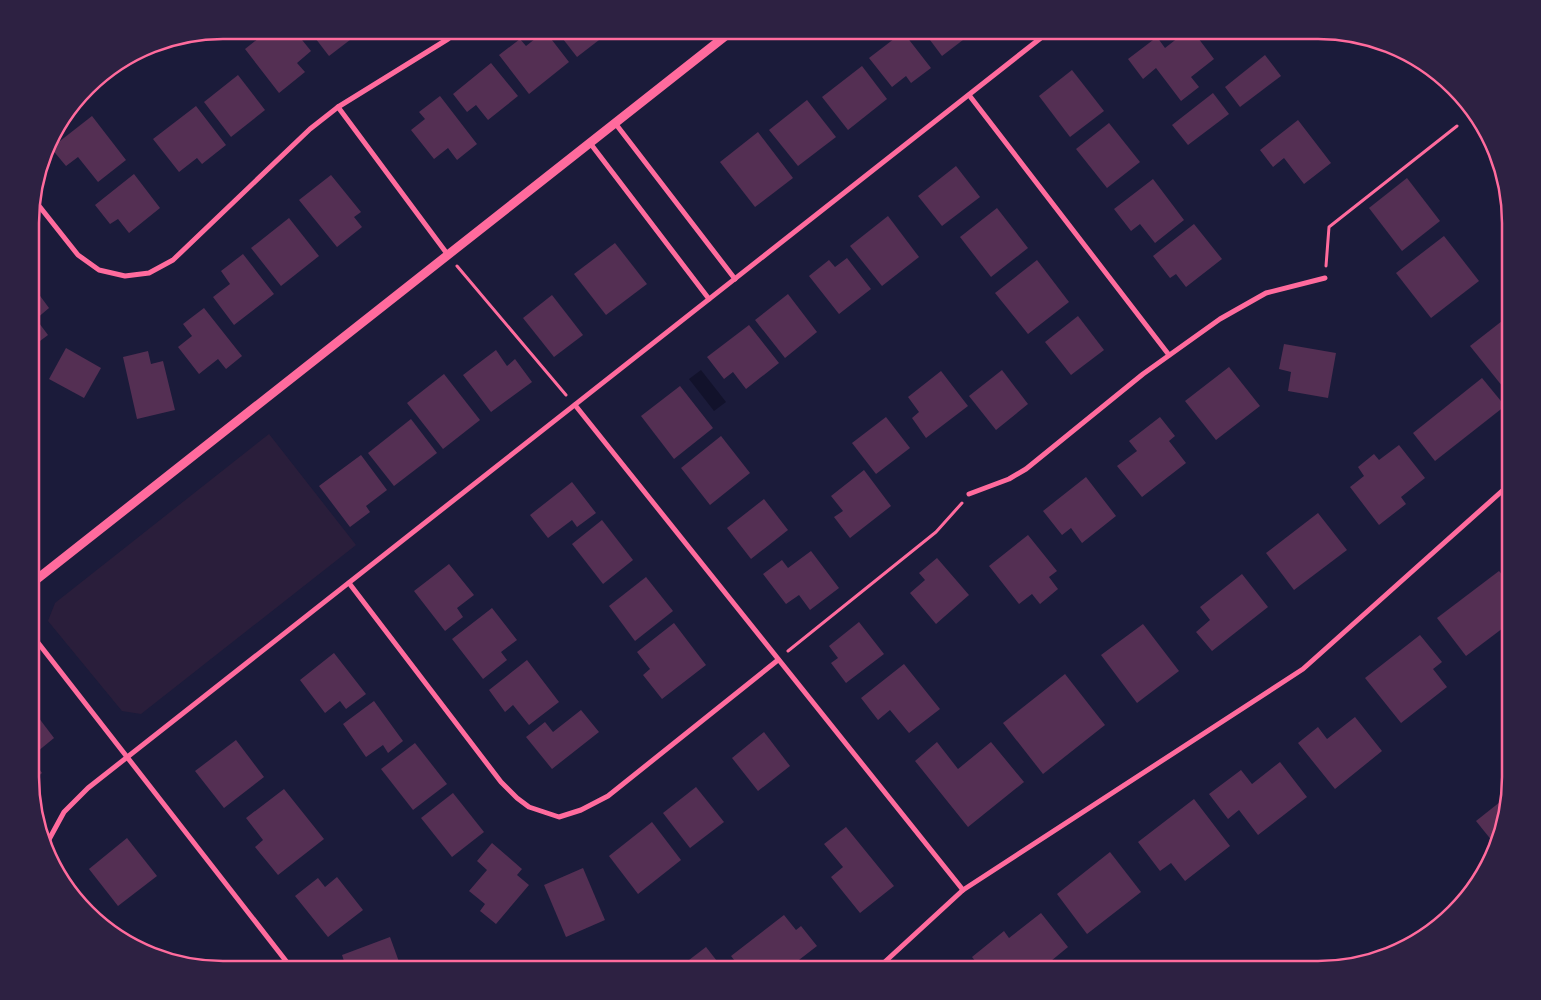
<svg xmlns="http://www.w3.org/2000/svg" width="1541" height="1000" font-family="Poppins,sans-serif">
	<rect width="100%" height="100%" fill="#1b1b3a"/>
	<polygon fill="#2a1e3b" points="269,434 356,545 141,714 122,711 48,621 55,603"/>
	<polygon fill="#12122b" points="701,370 726,402 714,411 689,379"/>
	<g fill="#542f53">
		<polygon points="269,30 294,30 311,51 297,63 305,72 279,93 245,49"/>
		<polygon points="309,30 363,30 329,56"/>
		<polygon points="556,30 612,30 577,57"/>
		<polygon points="927,30 976,30 942,56 924,32"/>
		<polygon points="1188,30 1192,30 1214,59 1191,77 1199,87 1181,101 1156,68 1143,79 1128,59 1157,37 1165,48"/>
		<polygon points="545,31 569,62 529,94 499,55 520,39 526,46"/>
		<polygon points="903,32 931,68 911,83 906,76 892,87 869,58"/>
		<polygon points="1265,55 1281,76 1240,107 1225,87"/>
		<polygon points="491,63 518,96 488,120 476,105 467,112 453,94"/>
		<polygon points="862,66 887,99 848,130 822,97"/>
		<polygon points="1072,70 1104,111 1070,137 1039,96"/>
		<polygon points="238,75 265,110 231,137 204,102"/>
		<polygon points="1213,93 1229,114 1188,145 1172,125"/>
		<polygon points="440,96 477,144 457,160 448,148 434,159 411,130 425,119 419,112"/>
		<polygon points="807,100 836,137 798,166 769,130"/>
		<polygon points="196,106 226,145 202,164 197,158 179,172 153,139"/>
		<polygon points="92,116 126,160 98,182 78,157 66,166 51,148"/>
		<polygon points="1298,120 1331,163 1304,184 1284,158 1273,167 1260,150"/>
		<polygon points="1109,123 1140,162 1107,188 1076,149"/>
		<polygon points="758,132 793,178 755,207 720,162"/>
		<polygon points="956,166 980,197 942,226 918,196"/>
		<polygon points="134,174 160,208 129,233 118,219 110,224 95,205"/>
		<polygon points="331,175 361,212 354,217 362,227 337,247 299,200"/>
		<polygon points="1407,178 1440,221 1402,251 1369,208"/>
		<polygon points="1153,179 1184,220 1155,243 1140,224 1131,231 1114,209"/>
		<polygon points="997,208 1028,248 991,277 960,237"/>
		<polygon points="888,216 919,257 882,286 850,246"/>
		<polygon points="289,218 319,256 281,286 251,248"/>
		<polygon points="1194,224 1222,259 1186,287 1176,274 1170,278 1153,256"/>
		<polygon points="1444,236 1479,281 1431,318 1396,273"/>
		<polygon points="615,243 647,284 606,315 574,274"/>
		<polygon points="243,254 274,294 234,325 213,297 230,284 221,271"/>
		<polygon points="847,258 871,289 839,314 809,276 829,260 835,267"/>
		<polygon points="1037,260 1069,302 1028,334 995,293"/>
		<polygon points="32,285 49,308 36,319 48,335 32,347"/>
		<polygon points="788,294 817,332 785,358 755,320"/>
		<polygon points="552,295 583,335 554,357 523,318"/>
		<polygon points="204,308 242,356 226,369 218,359 199,374 178,347 192,336 183,324"/>
		<polygon points="1511,314 1511,397 1470,346"/>
		<polygon points="1078,316 1104,350 1071,375 1045,342"/>
		<polygon points="749,325 779,363 746,389 733,372 724,379 707,357"/>
		<polygon points="1284,344 1336,353 1328,398 1288,391 1291,372 1279,369"/>
		<polygon points="66,348 101,368 84,398 49,379"/>
		<polygon points="496,350 507,366 515,359 532,382 491,412 463,375"/>
		<polygon points="148,351 151,364 163,361 175,410 137,419 123,357"/>
		<polygon points="1229,367 1260,406 1216,440 1185,401"/>
		<polygon points="1002,370 1028,404 996,430 969,396"/>
		<polygon points="941,371 968,406 926,438 912,418 919,412 908,397"/>
		<polygon points="444,374 480,420 443,449 407,403"/>
		<polygon points="1482,378 1505,406 1435,461 1413,433"/>
		<polygon points="680,386 713,428 674,459 641,416"/>
		<polygon points="886,417 910,448 876,474 852,443"/>
		<polygon points="1160,417 1175,436 1169,441 1186,463 1142,497 1117,466 1137,451 1129,441"/>
		<polygon points="411,419 437,453 394,486 368,453"/>
		<polygon points="721,436 750,473 710,505 681,468"/>
		<polygon points="1399,445 1425,478 1401,497 1406,504 1379,525 1350,487 1364,476 1358,467 1374,454 1379,460"/>
		<polygon points="361,455 387,490 366,506 370,512 350,527 319,486"/>
		<polygon points="864,470 891,506 850,538 834,517 843,511 831,496"/>
		<polygon points="1086,477 1116,516 1082,543 1071,528 1062,535 1043,511"/>
		<polygon points="572,482 596,513 577,527 572,520 548,538 530,515"/>
		<polygon points="764,499 788,530 751,559 727,528"/>
		<polygon points="1318,513 1347,550 1294,590 1266,553"/>
		<polygon points="602,520 633,560 603,584 572,544"/>
		<polygon points="1028,535 1057,571 1049,577 1058,589 1040,604 1032,594 1019,604 989,566"/>
		<polygon points="811,551 839,588 810,610 799,595 786,604 763,574 782,560 788,568"/>
		<polygon points="937,558 969,595 936,624 910,593 925,580 919,573"/>
		<polygon points="449,564 474,595 457,608 463,617 445,631 414,591"/>
		<polygon points="1499,571 1511,585 1511,622 1466,656 1437,618"/>
		<polygon points="1242,574 1268,607 1212,651 1196,632 1210,620 1200,607"/>
		<polygon points="646,577 673,611 635,641 609,606"/>
		<polygon points="492,608 517,640 501,652 507,660 483,679 452,639"/>
		<polygon points="859,622 884,654 846,683 831,663 838,658 829,646"/>
		<polygon points="674,623 706,665 662,699 643,675 650,669 637,652"/>
		<polygon points="1143,624 1179,671 1137,703 1101,655"/>
		<polygon points="1420,635 1442,662 1433,669 1447,687 1401,723 1365,678"/>
		<polygon points="334,653 366,694 346,709 340,701 325,713 300,680"/>
		<polygon points="527,660 559,702 529,725 513,705 505,712 489,690"/>
		<polygon points="904,664 940,709 909,733 890,710 878,720 861,698"/>
		<polygon points="1065,674 1105,725 1043,774 1003,723"/>
		<polygon points="374,701 403,741 388,753 383,745 366,757 343,724"/>
		<polygon points="32,709 54,738 32,756"/>
		<polygon points="581,710 599,732 552,769 526,737 545,722 553,732"/>
		<polygon points="1355,717 1382,751 1335,789 1298,743 1318,727 1327,739"/>
		<polygon points="764,732 790,766 758,791 732,758"/>
		<polygon points="236,740 264,777 224,808 195,771"/>
		<polygon points="937,742 958,769 991,742 1024,782 968,827 915,761"/>
		<polygon points="415,743 447,784 413,810 381,769"/>
		<polygon points="32,759 42,773 32,781"/>
		<polygon points="1280,762 1307,797 1258,835 1239,810 1228,819 1209,794 1241,770 1252,784"/>
		<polygon points="696,787 724,822 690,848 663,813"/>
		<polygon points="284,789 324,839 278,875 255,847 263,840 246,818"/>
		<polygon points="453,793 484,832 452,857 421,818"/>
		<polygon points="1505,798 1508,803 1501,839 1497,847 1476,821"/>
		<polygon points="1194,799 1230,846 1185,881 1171,863 1160,871 1138,842"/>
		<polygon points="652,822 681,860 638,894 609,856"/>
		<polygon points="846,827 894,886 860,913 831,877 843,867 824,844"/>
		<polygon points="127,838 157,876 118,906 89,869"/>
		<polygon points="492,843 522,869 517,875 529,885 496,924 480,911 485,904 469,891 487,870 477,861"/>
		<polygon points="1110,852 1141,892 1087,934 1057,894"/>
		<polygon points="583,868 605,920 566,937 544,885"/>
		<polygon points="337,877 363,910 328,937 295,896 318,878 325,887"/>
		<polygon points="1041,913 1068,947 1040,970 982,970 972,957 1004,931 1009,938"/>
		<polygon points="784,915 796,930 801,926 817,946 786,970 742,970 731,956"/>
		<polygon points="390,937 402,970 347,970 342,955"/>
		<polygon points="706,947 724,970 676,970"/>
	</g>
	<g fill="none" stroke-linecap="round" stroke-linejoin="round">
		<g stroke="#ff6b9d" stroke-width="3">
			<polyline points="457,266 566,395"/>
			<polyline points="1326,266 1329,227 1457,126"/>
			<polyline points="788,651 936,532 962,503"/>
		</g>
		<g stroke="#ff6b9d" stroke-width="5">
			<polyline points="969,95 1169,355"/>
			<polyline points="338,107 448,255"/>
			<polyline points="615,123 735,279"/>
			<polyline points="590,143 709,299"/>
			<polyline points="32,197 78,255 99,270 125,276 149,273 173,260 310,129 338,107 448,39 460,30"/>
			<polyline points="575,405 963,890"/>
			<polyline points="969,494 1009,479 1026,469 1143,374 1220,319 1266,293 1325,278"/>
			<polyline points="349,583 501,782 517,798 529,807 559,817 581,810 608,796 778,660"/>
			<polyline points="32,635 293,970"/>
			<polyline points="46,845 64,812 88,788 1051,30"/>
			<polyline points="876,970 963,890 1303,669 1511,483"/>
		</g>
		<polyline stroke="#ff6b9d" stroke-width="9" points="32,583 733,30"/>
	</g>
	<path d="M0 0H1541V1000H0ZM223 39H1318A184 184 0 0 1 1502 223V777A184 184 0 0 1 1318 961H223A184 184 0 0 1 39 777V223A184 184 0 0 1 223 39Z" fill="#2d2142" fill-rule="evenodd"/>
	<path fill="none" stroke="#ff6b9d" stroke-width="2.5" d="M223 39H1318A184 184 0 0 1 1502 223V777A184 184 0 0 1 1318 961H223A184 184 0 0 1 39 777V223A184 184 0 0 1 223 39Z"/>
</svg>
